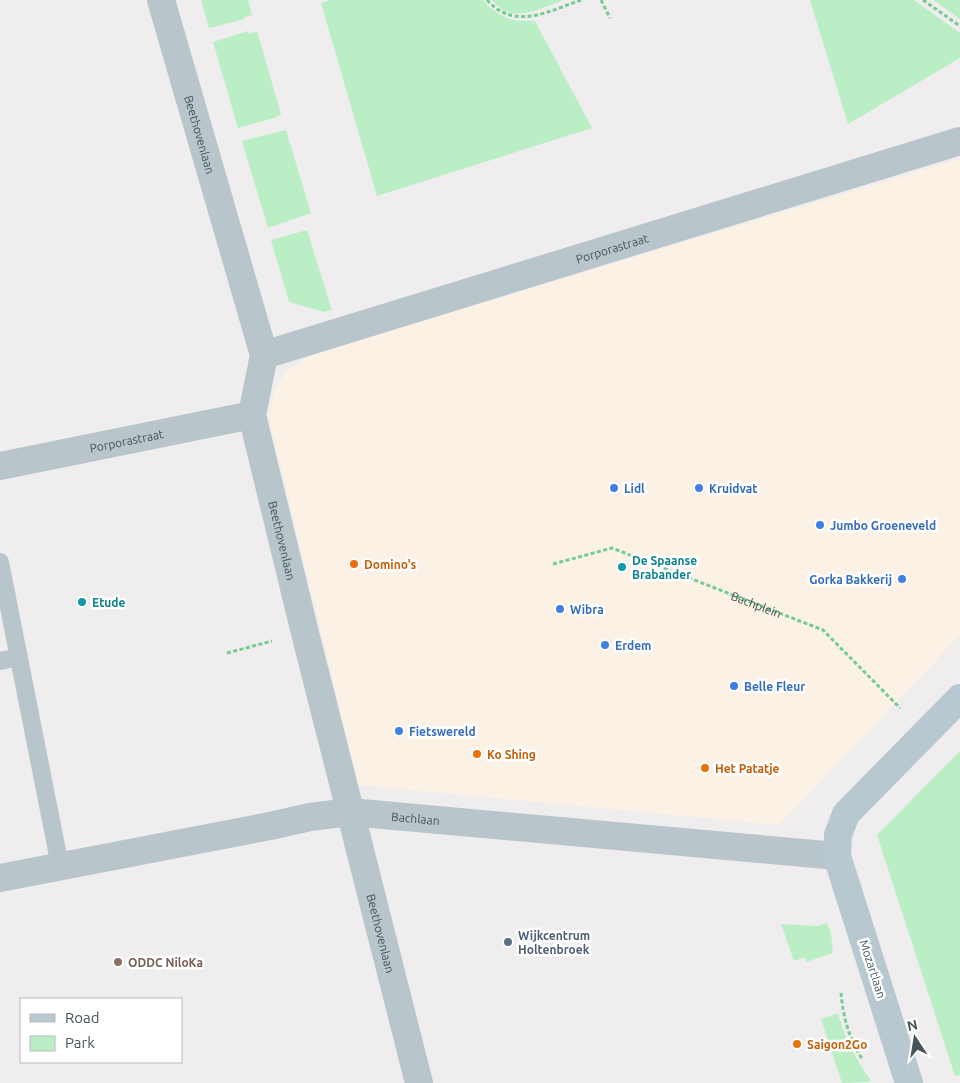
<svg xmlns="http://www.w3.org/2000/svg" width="960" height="1083" font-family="Ubuntu,sans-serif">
	<rect width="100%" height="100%" fill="#f0edee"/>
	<polygon fill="#fcf1e5" points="960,159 960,635 779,825 359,785 268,415 275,390 286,372 310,355"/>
	<g fill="#baefc6">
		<polygon points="201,0 248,0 252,15 244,17 245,19 209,28"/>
		<path d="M 330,0 L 483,0 C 497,17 513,22 535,21 L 592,128 L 377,196 L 321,3 Z"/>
		<path d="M 492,0 L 564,0 C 539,8 513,26 492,0 Z"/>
		<polygon points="810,0 914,0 960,33 960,58 848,124"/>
		<polygon points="933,0 960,0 960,19"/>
		<polygon points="248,31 249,34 257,31 281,114 274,118 238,128 213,42"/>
		<polygon points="286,130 311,213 268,228 242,141"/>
		<polygon points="307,230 332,310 324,312 289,302 271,240"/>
		<polygon points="960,751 960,1075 955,1076 877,835"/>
		<polygon points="827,923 831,933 833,953 806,962 805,957 794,961 781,924 817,926"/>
		<path d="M 838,1013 C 845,1039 856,1059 871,1081 L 868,1082 L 842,1083 L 821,1019 Z"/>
	</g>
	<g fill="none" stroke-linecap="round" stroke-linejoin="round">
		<g stroke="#72cd91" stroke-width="3" stroke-dasharray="4 2.5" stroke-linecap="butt">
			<path d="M 487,0 C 515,31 549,11 581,0"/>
			<polyline points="601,0 610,18"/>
			<polyline points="923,0 960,26"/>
			<path id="s1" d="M 553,564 L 612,548 L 823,630 L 900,708"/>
			<polyline points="227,653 272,641"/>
			<path d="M 841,993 C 843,1016 849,1040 863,1060"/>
		</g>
		<g stroke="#b8c5cb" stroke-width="18">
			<polyline points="0,562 60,866"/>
			<polyline points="0,661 19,657"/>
		</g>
		<g stroke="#b8c5cb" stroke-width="28">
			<path id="s2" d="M 161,0 L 264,355 L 252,415 L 305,633 L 419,1083"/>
			<path id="s3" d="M 264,355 L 960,141"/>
			<path id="s4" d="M 0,466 L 252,415"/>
			<path id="s5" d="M 0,878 L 270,826 L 310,817 L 350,812 L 837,856"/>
		</g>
		<polyline stroke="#b8c8d0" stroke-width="28" points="909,1083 837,856 838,835 846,814 960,698"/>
	</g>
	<g fill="#3f7fe0" stroke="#fff" stroke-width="2">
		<circle cx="614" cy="488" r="5"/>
		<circle cx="699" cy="488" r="5"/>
		<circle cx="820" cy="525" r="5"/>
		<circle cx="902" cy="579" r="5"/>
		<circle cx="560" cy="609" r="5"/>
		<circle cx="605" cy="645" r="5"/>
		<circle cx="734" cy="686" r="5"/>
		<circle cx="399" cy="731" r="5"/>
	</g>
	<g fill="#e8710a" stroke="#fff" stroke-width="2">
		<circle cx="354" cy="564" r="5"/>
		<circle cx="477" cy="754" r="5"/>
		<circle cx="705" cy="768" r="5"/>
		<circle cx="797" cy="1044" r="5"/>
	</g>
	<g fill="#0f9aa8" stroke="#fff" stroke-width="2">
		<circle cx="622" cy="567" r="5"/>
		<circle cx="82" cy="602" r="5"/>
	</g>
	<circle fill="#5c6f8a" stroke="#fff" stroke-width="2" cx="508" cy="942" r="5"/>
	<circle fill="#8d6e63" stroke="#fff" stroke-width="2" cx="118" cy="962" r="5"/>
	<g text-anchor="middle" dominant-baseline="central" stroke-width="5" stroke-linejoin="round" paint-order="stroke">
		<g font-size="12" fill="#45545b" stroke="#fff">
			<text stroke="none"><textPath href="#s2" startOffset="140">Beethovenlaan</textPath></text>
			<text stroke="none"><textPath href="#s3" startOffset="364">Porporastraat</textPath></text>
			<text stroke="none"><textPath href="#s4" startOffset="129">Porporastraat</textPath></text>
			<text stroke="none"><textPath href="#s2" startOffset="560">Beethovenlaan</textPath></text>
			<text stroke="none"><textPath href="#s1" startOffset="216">Bachplein</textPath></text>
			<text stroke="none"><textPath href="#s5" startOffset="422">Bachlaan</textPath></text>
			<text stroke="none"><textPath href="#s2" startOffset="965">Beethovenlaan</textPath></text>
			<text transform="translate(873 969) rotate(72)">Mozartlaan</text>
		</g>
		<g font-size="12" font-weight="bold" fill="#366cbe" stroke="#fff" text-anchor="start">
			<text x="624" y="488">Lidl</text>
			<text x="709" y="488">Kruidvat</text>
			<text x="830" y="525">Jumbo Groeneveld</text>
			<text x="892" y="579" text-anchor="end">Gorka Bakkerij</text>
			<text x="570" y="609">Wibra</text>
			<text x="615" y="645">Erdem</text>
			<text x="744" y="686">Belle Fleur</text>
			<text x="409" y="731">Fietswereld</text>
		</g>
		<g font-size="12" font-weight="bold" fill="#0d838f" stroke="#fff" text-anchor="start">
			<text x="632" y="560">De Spaanse<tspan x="632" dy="14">Brabander</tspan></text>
			<text x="92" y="602">Etude</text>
		</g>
		<g font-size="12" font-weight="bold" fill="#c56008" stroke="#fff" text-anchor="start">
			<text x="364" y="564">Domino's</text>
			<text x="487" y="754">Ko Shing</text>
			<text x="715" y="768">Het Patatje</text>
			<text x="807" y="1044">Saigon2Go</text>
		</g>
		<g font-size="12" font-weight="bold" fill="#4e5e75" stroke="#fff" text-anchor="start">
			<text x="518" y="935">Wijkcentrum<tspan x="518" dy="14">Holtenbroek</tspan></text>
		</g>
		<g font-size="12" font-weight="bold" fill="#785e54" stroke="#fff" text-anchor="start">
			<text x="128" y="962">ODDC NiloKa</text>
		</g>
	</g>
	<rect x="20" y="998" width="162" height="65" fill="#ffffff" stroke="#b5bbbd"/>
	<rect x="30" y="1014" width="25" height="8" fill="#b8c8d0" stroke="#b5bbbd"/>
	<text x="65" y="1023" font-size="15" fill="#45545b">Road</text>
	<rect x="30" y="1036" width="25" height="15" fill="#baefc6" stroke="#b5bbbd"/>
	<text x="65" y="1048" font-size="15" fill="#45545b">Park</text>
	<g transform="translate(915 1038) rotate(348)" stroke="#ffffff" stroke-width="4" paint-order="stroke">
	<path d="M0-4L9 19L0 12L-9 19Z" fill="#45545b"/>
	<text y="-8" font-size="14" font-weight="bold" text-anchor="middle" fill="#45545b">N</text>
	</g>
</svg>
